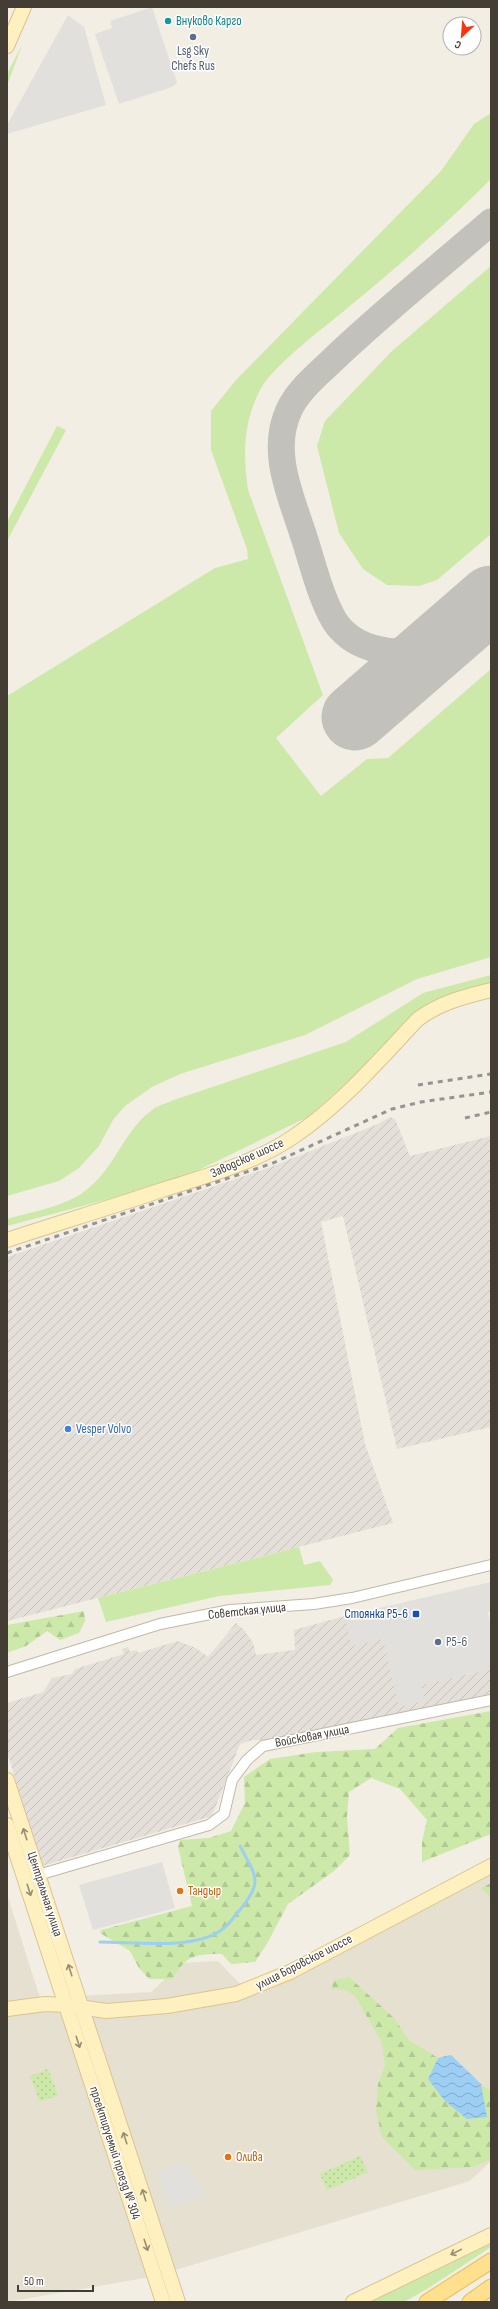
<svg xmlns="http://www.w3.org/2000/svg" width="498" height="2309" font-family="'Sofia Sans Condensed',sans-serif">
	<defs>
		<pattern id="industrial-furrows" width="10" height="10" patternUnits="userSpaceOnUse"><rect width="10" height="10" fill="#e4dfd8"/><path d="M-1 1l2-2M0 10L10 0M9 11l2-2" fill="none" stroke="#c5c0ba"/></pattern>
		<pattern id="forest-firs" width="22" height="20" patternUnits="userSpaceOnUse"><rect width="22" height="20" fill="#cce9a9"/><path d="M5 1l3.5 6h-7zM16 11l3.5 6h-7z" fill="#b0c992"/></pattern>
		<pattern id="park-dots" width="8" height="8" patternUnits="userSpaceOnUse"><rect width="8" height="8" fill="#cce9a9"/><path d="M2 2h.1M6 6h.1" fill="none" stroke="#b0c992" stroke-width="1.8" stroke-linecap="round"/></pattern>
		<pattern id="water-waves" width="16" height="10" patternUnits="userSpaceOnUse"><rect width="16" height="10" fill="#9ccff3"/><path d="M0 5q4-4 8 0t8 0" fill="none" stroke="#81a9c5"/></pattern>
	</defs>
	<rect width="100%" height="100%" fill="#f2eee3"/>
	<polygon fill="#e6e0d1" points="491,1859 491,2161 470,2181 156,2276 7,2302 7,1894 40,1998 151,1992 182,1963 218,1961 241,1985 284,1967"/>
	<g fill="url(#industrial-furrows)">
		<polygon points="390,1117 395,1119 410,1156 491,1136 491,1427 397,1449 343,1216 321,1222 365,1444 393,1523 7,1621 7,1257 268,1168 378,1124"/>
		<polygon points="345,1616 352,1645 383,1638 421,1685 491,1669 491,1695 370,1722 277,1740 252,1740 240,1744 212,1816 42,1866 7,1752 7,1703 43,1692 52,1678 72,1674 75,1669 124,1654 122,1649 128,1647 130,1652 137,1650 138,1653 178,1641 196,1648 208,1657 236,1623 244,1630 253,1643 256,1655 295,1650 294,1630"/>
	</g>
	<g fill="#cce9a9">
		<polygon points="22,45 7,86 7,74"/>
		<path d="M 491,113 L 491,179 C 446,224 400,265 351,305 C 328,325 271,366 259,392 C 243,425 243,455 248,490 L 323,695 L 276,738 L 321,796 L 367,759 L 388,758 L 491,669 L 491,957 L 417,979 L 305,1035 L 180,1074 L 152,1087 L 125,1106 L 113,1120 L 99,1146 L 79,1168 L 59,1181 L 7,1196 L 7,696 L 215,568 L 248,559 L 247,549 L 211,450 L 211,411 L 236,380 L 441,171 L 474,124 Z"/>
		<polygon points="491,266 491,534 437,580 419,586 387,585 363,569 339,533 317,446 325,421 392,351"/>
		<polygon points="57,426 66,430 7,541 7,522"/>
		<path d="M 491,975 L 491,987 L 438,1001 L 308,1117 L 186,1176 L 139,1191 L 7,1226 L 7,1219 C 35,1211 70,1206 91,1186 C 116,1164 125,1130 152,1110 C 158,1105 167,1103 174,1100 L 346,1042 L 423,993 Z"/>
		<polygon points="299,1547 304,1565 320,1561 333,1580 330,1585 219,1596 106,1622 98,1598"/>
		<polygon points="491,2244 491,2247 427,2289 404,2302 370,2302"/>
	</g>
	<g fill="url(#forest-firs)">
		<polygon points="84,1611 85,1621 79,1633 60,1640 47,1631 26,1646 7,1653 7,1625"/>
		<path d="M 491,1711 L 491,1834 L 422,1862 L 422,1841 L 427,1820 L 400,1789 L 371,1778 L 349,1792 L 347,1817 L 350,1855 L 334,1871 L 288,1904 L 268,1942 L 255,1962 L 231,1964 L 222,1954 C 194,1954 187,1955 172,1979 L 149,1979 L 139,1968 L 130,1951 L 100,1933 L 101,1930 L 192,1906 L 178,1847 L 180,1840 L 209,1838 L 231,1831 L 245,1803 L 244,1777 L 270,1759 L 316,1752 L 375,1749 L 398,1728 Z"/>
		<polygon points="491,1883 491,1898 481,1888"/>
		<polygon points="349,1977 394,2018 409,2040 438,2058 428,2079 487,2117 481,2084 491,2091 491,2159 474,2167 415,2170 382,2137 376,2111 378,2084 385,2065 382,2043 355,1996 346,1990 332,1989 333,1981"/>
	</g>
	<g fill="url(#park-dots)">
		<polygon points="48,2069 58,2095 40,2102 30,2076"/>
		<polygon points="360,2156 368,2172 327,2190 320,2174"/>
	</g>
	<g fill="#e2e0dc">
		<polygon points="152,7 177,83 172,87 119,104 95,34 112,28 110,21"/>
		<polygon points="68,15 84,27 106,105 7,134 7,125"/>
		<polygon points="491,1582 491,1611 488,1612 491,1627 491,1669 421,1685 425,1701 399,1707 383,1639 352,1646 345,1616"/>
		<polygon points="162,1862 175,1908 93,1930 79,1885"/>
		<polygon points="184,2163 207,2195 169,2208 157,2172"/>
	</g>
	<polygon fill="url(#water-waves)" points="451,2055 481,2084 487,2117 467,2119 445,2101 428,2079 438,2058"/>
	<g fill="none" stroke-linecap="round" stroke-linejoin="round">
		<path stroke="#9ccff3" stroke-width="3" d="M 100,1942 C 135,1942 191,1950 220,1931 C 228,1926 234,1917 239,1911 C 264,1881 256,1877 240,1846"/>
		<path stroke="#c3c1bc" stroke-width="27" d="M 449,635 C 440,640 430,646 421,649 C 390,657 351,648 334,620 C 320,596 312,561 303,534 C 290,494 270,451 289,410 C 299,388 322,371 339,354 C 388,308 440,266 491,222"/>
		<polyline stroke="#c3c1bc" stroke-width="67" points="355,717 491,599"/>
		<g stroke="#c1b8a8" stroke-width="12">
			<g id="street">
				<polyline points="7,1672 160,1624 230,1610 314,1604 352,1598 491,1565"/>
				<polyline points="38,1875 209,1825 224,1814 232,1780 247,1760 263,1746 491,1700"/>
			</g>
		</g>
		<g stroke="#d8c592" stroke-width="16">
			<g id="secondary">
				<polyline points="7,46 24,7"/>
				<path d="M 7,1240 C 59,1223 111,1207 162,1190 C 206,1176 255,1163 293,1137 C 341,1105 379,1060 418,1019 C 441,1002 464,997 491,990"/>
				<polyline points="7,1780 178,2302"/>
				<polyline points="7,1825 163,2302"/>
				<polyline points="7,2009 45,2004 66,2005 106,2011 167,2006 236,1994 290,1972 491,1866"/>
				<polyline points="353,2302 491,2235"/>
			</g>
		</g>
		<g stroke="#e8be5b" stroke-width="17">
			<g id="primary">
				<polyline points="427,2302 491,2261"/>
				<polyline points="470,2302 491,2287"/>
			</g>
		</g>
		<use href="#street" stroke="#fff" stroke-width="10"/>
		<use href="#secondary" stroke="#fff0c0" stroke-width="14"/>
		<use href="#primary" stroke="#ffe08f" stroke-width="15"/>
		<g stroke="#949494" stroke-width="3" stroke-dasharray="5 5" stroke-linecap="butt">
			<polyline points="418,1085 491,1074"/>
			<polyline points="465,1118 491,1112"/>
			<polyline points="7,1253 273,1163 392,1109 421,1102 491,1092"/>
		</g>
	</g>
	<defs><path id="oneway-shaft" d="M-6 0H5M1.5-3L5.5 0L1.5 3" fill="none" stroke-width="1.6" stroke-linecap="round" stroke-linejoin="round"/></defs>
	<g stroke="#988e72">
		<use href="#oneway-shaft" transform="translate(25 1834) rotate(-108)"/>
		<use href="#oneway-shaft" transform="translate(29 1890) rotate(72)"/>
		<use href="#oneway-shaft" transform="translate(70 1970) rotate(-108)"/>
		<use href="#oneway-shaft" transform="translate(78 2042) rotate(72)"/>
		<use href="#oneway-shaft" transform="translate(125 2138) rotate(-108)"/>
		<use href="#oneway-shaft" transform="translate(144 2195) rotate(-107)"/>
		<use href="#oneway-shaft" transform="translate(146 2245) rotate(72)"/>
		<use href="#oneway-shaft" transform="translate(456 2252) rotate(154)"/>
	</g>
	<circle fill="#0f9aa8" stroke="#fff" stroke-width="1.5" cx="168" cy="21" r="4"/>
	<g fill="#5c6f8a" stroke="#fff" stroke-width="1.5">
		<circle cx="193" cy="37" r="4"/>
		<circle cx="438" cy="1642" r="4"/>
	</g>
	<circle fill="#3f7fe0" stroke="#fff" stroke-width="1.5" cx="68" cy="1429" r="4"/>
	<rect fill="#1a4fb4" stroke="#fff" stroke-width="1.5" x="412" y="1610" width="8" height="8" rx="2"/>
	<g fill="#e8710a" stroke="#fff" stroke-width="1.5">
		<circle cx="180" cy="1891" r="4"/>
		<circle cx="228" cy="2157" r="4"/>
	</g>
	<g text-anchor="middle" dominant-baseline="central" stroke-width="3" stroke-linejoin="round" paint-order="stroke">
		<g font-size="13" fill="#0d838f" stroke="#fff" text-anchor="start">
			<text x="176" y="21">Внуково Карго</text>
		</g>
		<g font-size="13" fill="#4e5e75" stroke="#fff">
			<text x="193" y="51">Lsg Sky<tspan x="193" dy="15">Chefs Rus</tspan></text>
			<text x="446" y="1642" text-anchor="start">Р5-6</text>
		</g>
		<g font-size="13" fill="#443d33" stroke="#fff">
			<text transform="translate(247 1158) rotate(-24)">Заводское шоссе</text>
			<text transform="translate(247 1611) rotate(-6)">Советская улица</text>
			<text transform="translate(312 1736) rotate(-11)">Войсковая улица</text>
			<text transform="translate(45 1894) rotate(72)">Центральная улица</text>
			<text transform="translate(304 1962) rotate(-27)">улица Боровское шоссе</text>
			<text transform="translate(115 2153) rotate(72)">проектируемый проезд № 304</text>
		</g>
		<g font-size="13" fill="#366cbe" stroke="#fff" text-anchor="start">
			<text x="76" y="1429">Vesper Volvo</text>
		</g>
		<g font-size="13" fill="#164399" stroke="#fff" text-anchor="end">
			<text x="408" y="1614">Стоянка Р5-6</text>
		</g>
		<g font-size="13" fill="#c56008" stroke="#fff" text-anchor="start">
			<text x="188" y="1891">Тандыр</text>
			<text x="236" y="2157">Олива</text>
		</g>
	</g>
	<rect width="498" height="2309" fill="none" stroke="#443d33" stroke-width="16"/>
	<g transform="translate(462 36) rotate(206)"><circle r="19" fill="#ffffff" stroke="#b4b1ad"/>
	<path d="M0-3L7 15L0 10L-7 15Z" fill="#ff320d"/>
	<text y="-6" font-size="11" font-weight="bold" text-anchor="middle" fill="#443d33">С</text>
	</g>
	<path d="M18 2285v6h75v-6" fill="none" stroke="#443d33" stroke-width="2"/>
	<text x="24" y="2285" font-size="12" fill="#443d33" stroke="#ffffff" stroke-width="3" paint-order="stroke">50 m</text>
</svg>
